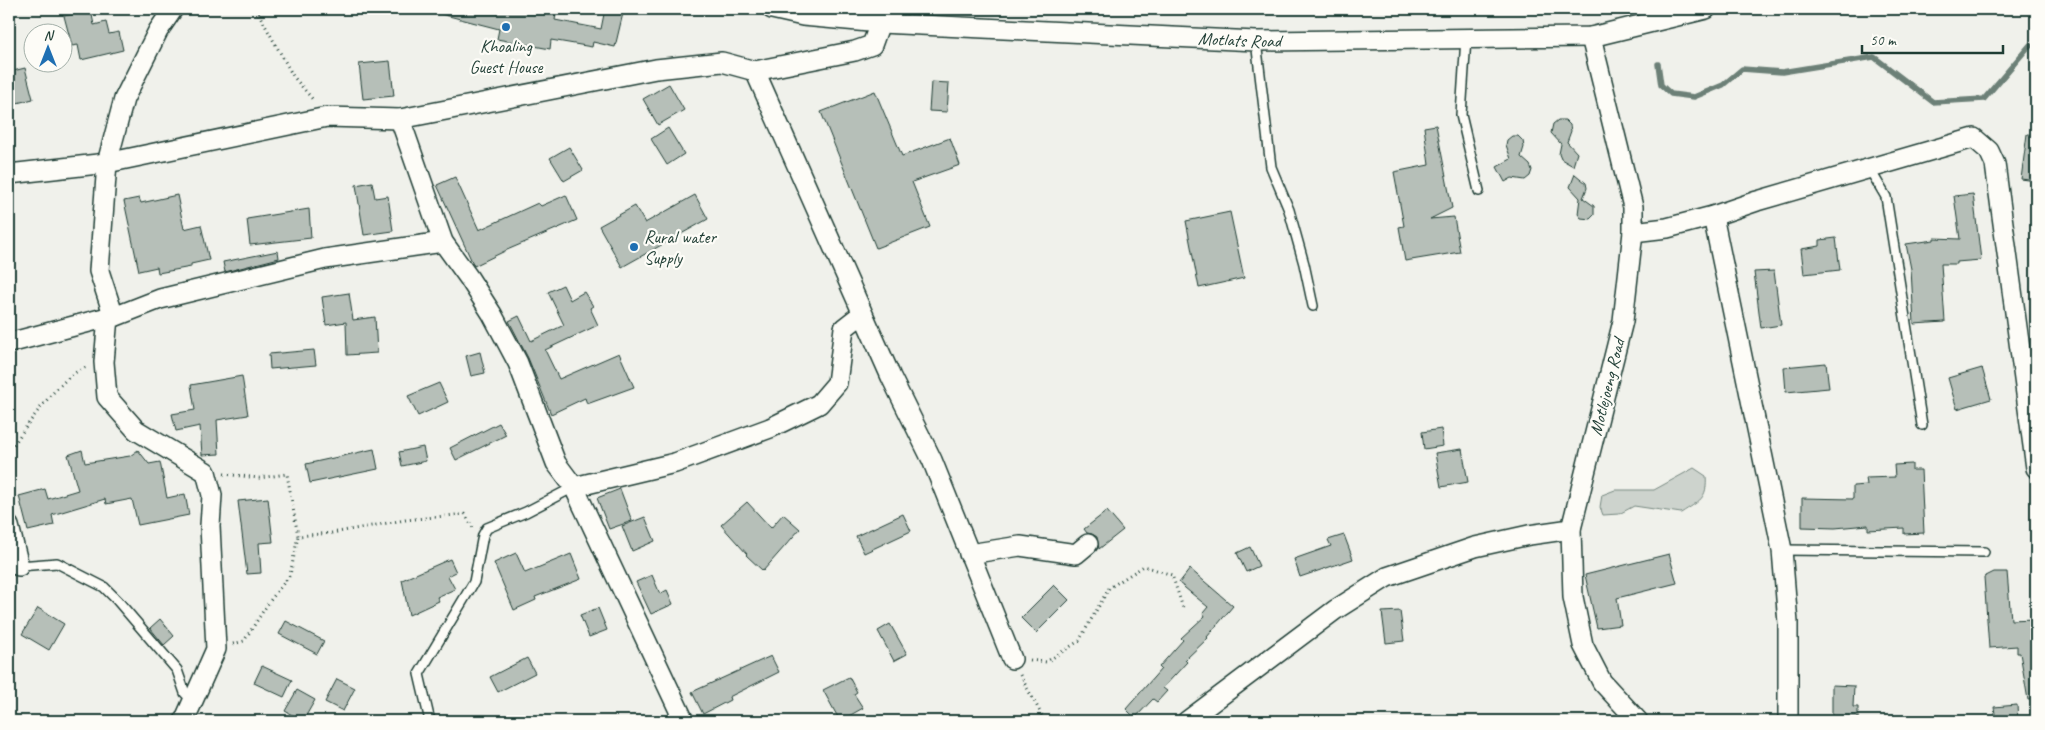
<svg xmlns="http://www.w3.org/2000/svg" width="2045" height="730" font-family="Caveat,sans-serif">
	<rect width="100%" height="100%" fill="#f0f1eb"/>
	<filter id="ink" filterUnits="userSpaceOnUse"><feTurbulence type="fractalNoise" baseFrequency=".02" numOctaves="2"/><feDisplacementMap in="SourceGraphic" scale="10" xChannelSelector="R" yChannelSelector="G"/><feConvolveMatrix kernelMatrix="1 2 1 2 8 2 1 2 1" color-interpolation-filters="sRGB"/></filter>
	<g filter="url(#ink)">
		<path fill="#cdd3cd" stroke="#768880" d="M 1694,468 L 1706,476 C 1708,499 1699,501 1681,513 L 1634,506 L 1619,514 L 1603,515 L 1600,507 L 1602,495 L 1615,490 L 1654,490 Z"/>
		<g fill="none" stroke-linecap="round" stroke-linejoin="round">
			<polyline stroke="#6c8077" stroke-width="5.5" points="1658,64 1661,85 1671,94 1694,97 1723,85 1742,69 1782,72 1874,57 1933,102 1984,99 2030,45 2036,47"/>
		</g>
		<g fill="#b6bfb8" stroke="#1f3d34">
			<polygon points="442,9 557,9 555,20 601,29 605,9 624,9 615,47 593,42 592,47 551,40 550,49 497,39 499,29 441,14"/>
			<polygon points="91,10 94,25 106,22 109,34 119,32 123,50 81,60 78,45 72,46 64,16"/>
			<polygon points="390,61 394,96 363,99 359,64"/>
			<polygon points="25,68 33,99 9,105 9,72"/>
			<polygon points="931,82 949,83 947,112 929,111"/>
			<polygon points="669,84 684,110 658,125 643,99"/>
			<polygon points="875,91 902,156 950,138 960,165 912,182 930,227 876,248 821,112"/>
			<polygon points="1558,120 1565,120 1570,125 1571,131 1567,142 1577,153 1573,166 1561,159 1559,154 1561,144 1551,133 1553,124"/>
			<polygon points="1436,125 1452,208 1430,219 1454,217 1460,252 1405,261 1399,227 1404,226 1394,172 1429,165 1424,127"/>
			<polygon points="668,128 684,154 667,165 651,139"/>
			<polygon points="2027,134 2036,135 2036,181 2021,179"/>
			<polygon points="1512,136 1518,136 1523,141 1524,147 1521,157 1530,165 1532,170 1530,176 1525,180 1512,178 1505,182 1497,167 1511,159 1506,145 1507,140"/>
			<polygon points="569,147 583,170 564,181 550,158"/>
			<polygon points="1575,174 1586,183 1587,188 1583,198 1594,206 1594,215 1590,219 1581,218 1578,214 1580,198 1570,187"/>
			<polygon points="455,177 479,230 538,203 541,206 566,195 577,220 507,250 474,266 437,185"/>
			<polygon points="372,182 375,198 388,196 393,231 364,235 356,185"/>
			<polygon points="1973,194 1981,260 1956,262 1956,264 1941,264 1945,322 1914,324 1911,269 1906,244 1934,240 1934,238 1960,239 1954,196"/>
			<polygon points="177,195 184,229 201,225 209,260 191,264 191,267 158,273 157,267 139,271 124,201 139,198 141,203"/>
			<polygon points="695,195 708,219 622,267 599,226 635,206 645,223"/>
			<polygon points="309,209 311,238 250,245 247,219"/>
			<polygon points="1230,212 1244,278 1199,288 1186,221"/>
			<polygon points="1836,238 1840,270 1804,274 1801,249 1820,246 1820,240"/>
			<polygon points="278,251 279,258 225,272 223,262"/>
			<polygon points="1774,271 1781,325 1761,328 1754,272"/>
			<polygon points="563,285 570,300 584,292 593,306 590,308 598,325 545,350 559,379 619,353 634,387 587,404 585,398 551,414 528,358 509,321 519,316 531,341 564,325 548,292"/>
			<polygon points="349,293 353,320 375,317 377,353 347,355 346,322 326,325 322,297"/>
			<polygon points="314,350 316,365 270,369 269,354"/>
			<polygon points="480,352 485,373 471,376 466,356"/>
			<polygon points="1826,363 1829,388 1786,392 1784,367"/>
			<polygon points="1982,368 1991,399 1957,409 1948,378"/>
			<polygon points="242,376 248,415 217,420 219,454 202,455 200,426 176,431 172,414 195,410 191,385"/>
			<polygon points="439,383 448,402 418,416 408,396"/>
			<polygon points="499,423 506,435 456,460 450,448"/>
			<polygon points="1441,429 1443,446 1424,449 1422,432"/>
			<polygon points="423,447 426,461 402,466 399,452"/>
			<polygon points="374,449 378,469 310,483 306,464"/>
			<polygon points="1462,449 1468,482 1441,487 1435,453"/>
			<polygon points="82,450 85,463 130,456 138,450 149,464 160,462 167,498 185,494 189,515 138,525 132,499 106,504 105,499 52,515 54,525 28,531 19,496 45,489 48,499 78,490 68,455"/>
			<polygon points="1912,464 1912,470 1921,470 1924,533 1904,534 1904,528 1868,530 1868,525 1835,528 1802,527 1802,498 1853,499 1853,486 1867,485 1866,478 1895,477 1894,465"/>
			<polygon points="620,489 632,521 609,529 597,498"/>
			<polygon points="268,498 273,542 259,543 261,573 247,574 238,501"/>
			<polygon points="747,502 771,528 783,514 800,529 763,571 746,555 747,554 721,525"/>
			<polygon points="1107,511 1123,530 1099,549 1097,537 1092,534 1087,533 1084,529"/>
			<polygon points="903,514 911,531 864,553 856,536"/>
			<polygon points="645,517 655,541 632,551 622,526"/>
			<polygon points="1344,535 1353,559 1300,577 1294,559 1331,546 1328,540"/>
			<polygon points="1250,547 1259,566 1246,572 1237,553"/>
			<polygon points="516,553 525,573 571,554 581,579 535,597 536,600 514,610 494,563"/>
			<polygon points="1669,554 1677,583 1617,598 1621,625 1597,628 1585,575"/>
			<polygon points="450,559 456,572 448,576 455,589 437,597 439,601 409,615 402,580"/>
			<polygon points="1190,569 1233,606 1207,637 1208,638 1185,660 1187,662 1163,688 1167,691 1157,702 1153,699 1135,718 1126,709 1161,669 1159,667 1183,640 1181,638 1205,616 1203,613 1208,607 1179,583"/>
			<polygon points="1994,572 2007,572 2011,620 2033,619 2036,659 2036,699 2028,700 2020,653 2017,653 2017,646 1989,648 1984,577"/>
			<polygon points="652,575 660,594 667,590 673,604 651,614 636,582"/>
			<polygon points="1054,585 1069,600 1036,633 1021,618"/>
			<polygon points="38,608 64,624 49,650 22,634"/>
			<polygon points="598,608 607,630 589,637 580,615"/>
			<polygon points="1400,611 1404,641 1386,643 1382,612"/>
			<polygon points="160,619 174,636 164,645 150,628"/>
			<polygon points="286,621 324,641 317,654 279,634"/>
			<polygon points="890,624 907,654 894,661 878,631"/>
			<polygon points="771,656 779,672 729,697 730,700 703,714 692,692"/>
			<polygon points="527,658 535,673 498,692 490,677"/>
			<polygon points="262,666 292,680 284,697 254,683"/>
			<polygon points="849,677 857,692 854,694 863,708 840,721 823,690"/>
			<polygon points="337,679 355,688 343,711 325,702"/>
			<polygon points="1832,685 1854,686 1853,707 1858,707 1858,721 1832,721"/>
			<polygon points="297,690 315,700 303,721 285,711"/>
			<polygon points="2017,705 2018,721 1996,721 1994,707"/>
		</g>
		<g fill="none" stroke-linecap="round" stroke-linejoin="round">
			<g stroke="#1f3d34" stroke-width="12">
				<g id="service">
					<polyline points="1466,38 1461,115 1479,191"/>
					<polyline points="1256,41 1271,167 1289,210 1304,264 1313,306"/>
					<polyline points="1869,168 1886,197 1922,425"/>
					<polyline points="1782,550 1984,552"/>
					<polyline points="9,571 19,566 57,563 104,587 117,600 177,670 185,693 193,701"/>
					<polyline points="430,721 419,674 474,582 483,535 487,528 526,512 574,487"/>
				</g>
			</g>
			<g stroke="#1f3d34" stroke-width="22">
				<g id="minor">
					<path id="s1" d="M 772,9 L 803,16 L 880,23 L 1256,41 L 1591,37 L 1706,9"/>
					<polyline points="1591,37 1633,207 1633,232 1623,321 1571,529 1573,597 1583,645 1602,682 1638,721"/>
					<polyline points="755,71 891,377 932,460 1012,659"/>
					<polyline points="400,119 443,242 469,278 492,314 518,363 556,463 574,487 684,721"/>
					<polyline points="9,174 107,163 327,117 400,119 656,69 722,62 755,71 855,51 872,45 880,23"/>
					<polyline points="1713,216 1782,550 1788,623 1788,721"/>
					<polyline points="1633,232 1667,228 1713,216 1757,201 1974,138 1989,151 1995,164 2036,468"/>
					<polyline points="108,317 104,362 107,397 136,430 206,472 212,495 210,526 216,649 184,721"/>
					<polyline points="114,317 99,271 107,163 124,99 158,31 173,9"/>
					<polyline points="9,343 108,317 114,317 160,299 325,259 443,242"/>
					<polyline points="574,487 675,463 770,428 819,404 837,383 844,328 862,314"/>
					<polyline points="9,526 19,566"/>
					<polyline points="969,554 1020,546 1076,554 1088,544"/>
					<polyline points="1187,721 1335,610 1387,577 1475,547 1529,535 1571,529"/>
				</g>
			</g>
			<g stroke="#1f3d34" stroke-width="3" stroke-dasharray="1 4" stroke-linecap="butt">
				<polyline points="256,9 293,76 314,101"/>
				<path d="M 9,453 L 11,448 C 28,425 60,375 87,367"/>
				<polyline points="224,474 259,478 287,474 298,536"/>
				<polyline points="233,644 244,641 269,602 290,575 298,536 332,533 405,520 465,514 473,528"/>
				<polyline points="1030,660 1046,662 1079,641 1109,588 1144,566 1172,575 1183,608"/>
				<polyline points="1020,675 1045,721"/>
			</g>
			<use href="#service" stroke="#fdfcf7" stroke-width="9"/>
			<use href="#minor" stroke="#fdfcf7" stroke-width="19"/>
		</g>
	</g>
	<g fill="#1f6fb2" stroke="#fdfcf7" stroke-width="2">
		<circle cx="506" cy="27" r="5"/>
		<circle cx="634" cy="247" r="5"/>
	</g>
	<g text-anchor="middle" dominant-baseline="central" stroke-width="4.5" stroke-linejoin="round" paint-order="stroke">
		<g font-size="18" fill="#1f3d34" stroke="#fdfcf7">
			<text stroke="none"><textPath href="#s1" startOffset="469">Motlats Road</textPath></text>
			<text transform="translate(1607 387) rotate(-76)">Motlejoeng Road</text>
		</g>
		<g font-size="18" fill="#1f3d34" stroke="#fdfcf7">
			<text x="506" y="46">Khoaling<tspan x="506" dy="21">Guest House</tspan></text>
			<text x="644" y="237" text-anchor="start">Rural water<tspan x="644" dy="21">Supply</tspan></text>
		</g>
	</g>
	<rect width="2045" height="730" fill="none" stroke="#fdfcf7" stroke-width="30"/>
	<rect x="15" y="15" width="2015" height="700" fill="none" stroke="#1f3d34" stroke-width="2" filter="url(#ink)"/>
	<g transform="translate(48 48)"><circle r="24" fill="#fdfcf7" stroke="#a4b0a9"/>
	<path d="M0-4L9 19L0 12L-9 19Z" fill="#1f6fb2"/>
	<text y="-8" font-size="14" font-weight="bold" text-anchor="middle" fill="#1f3d34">N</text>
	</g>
	<path d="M1862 45v8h141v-8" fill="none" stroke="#1f3d34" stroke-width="2.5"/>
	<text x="1870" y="45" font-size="15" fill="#1f3d34" stroke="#fdfcf7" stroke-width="4" paint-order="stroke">50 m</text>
</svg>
